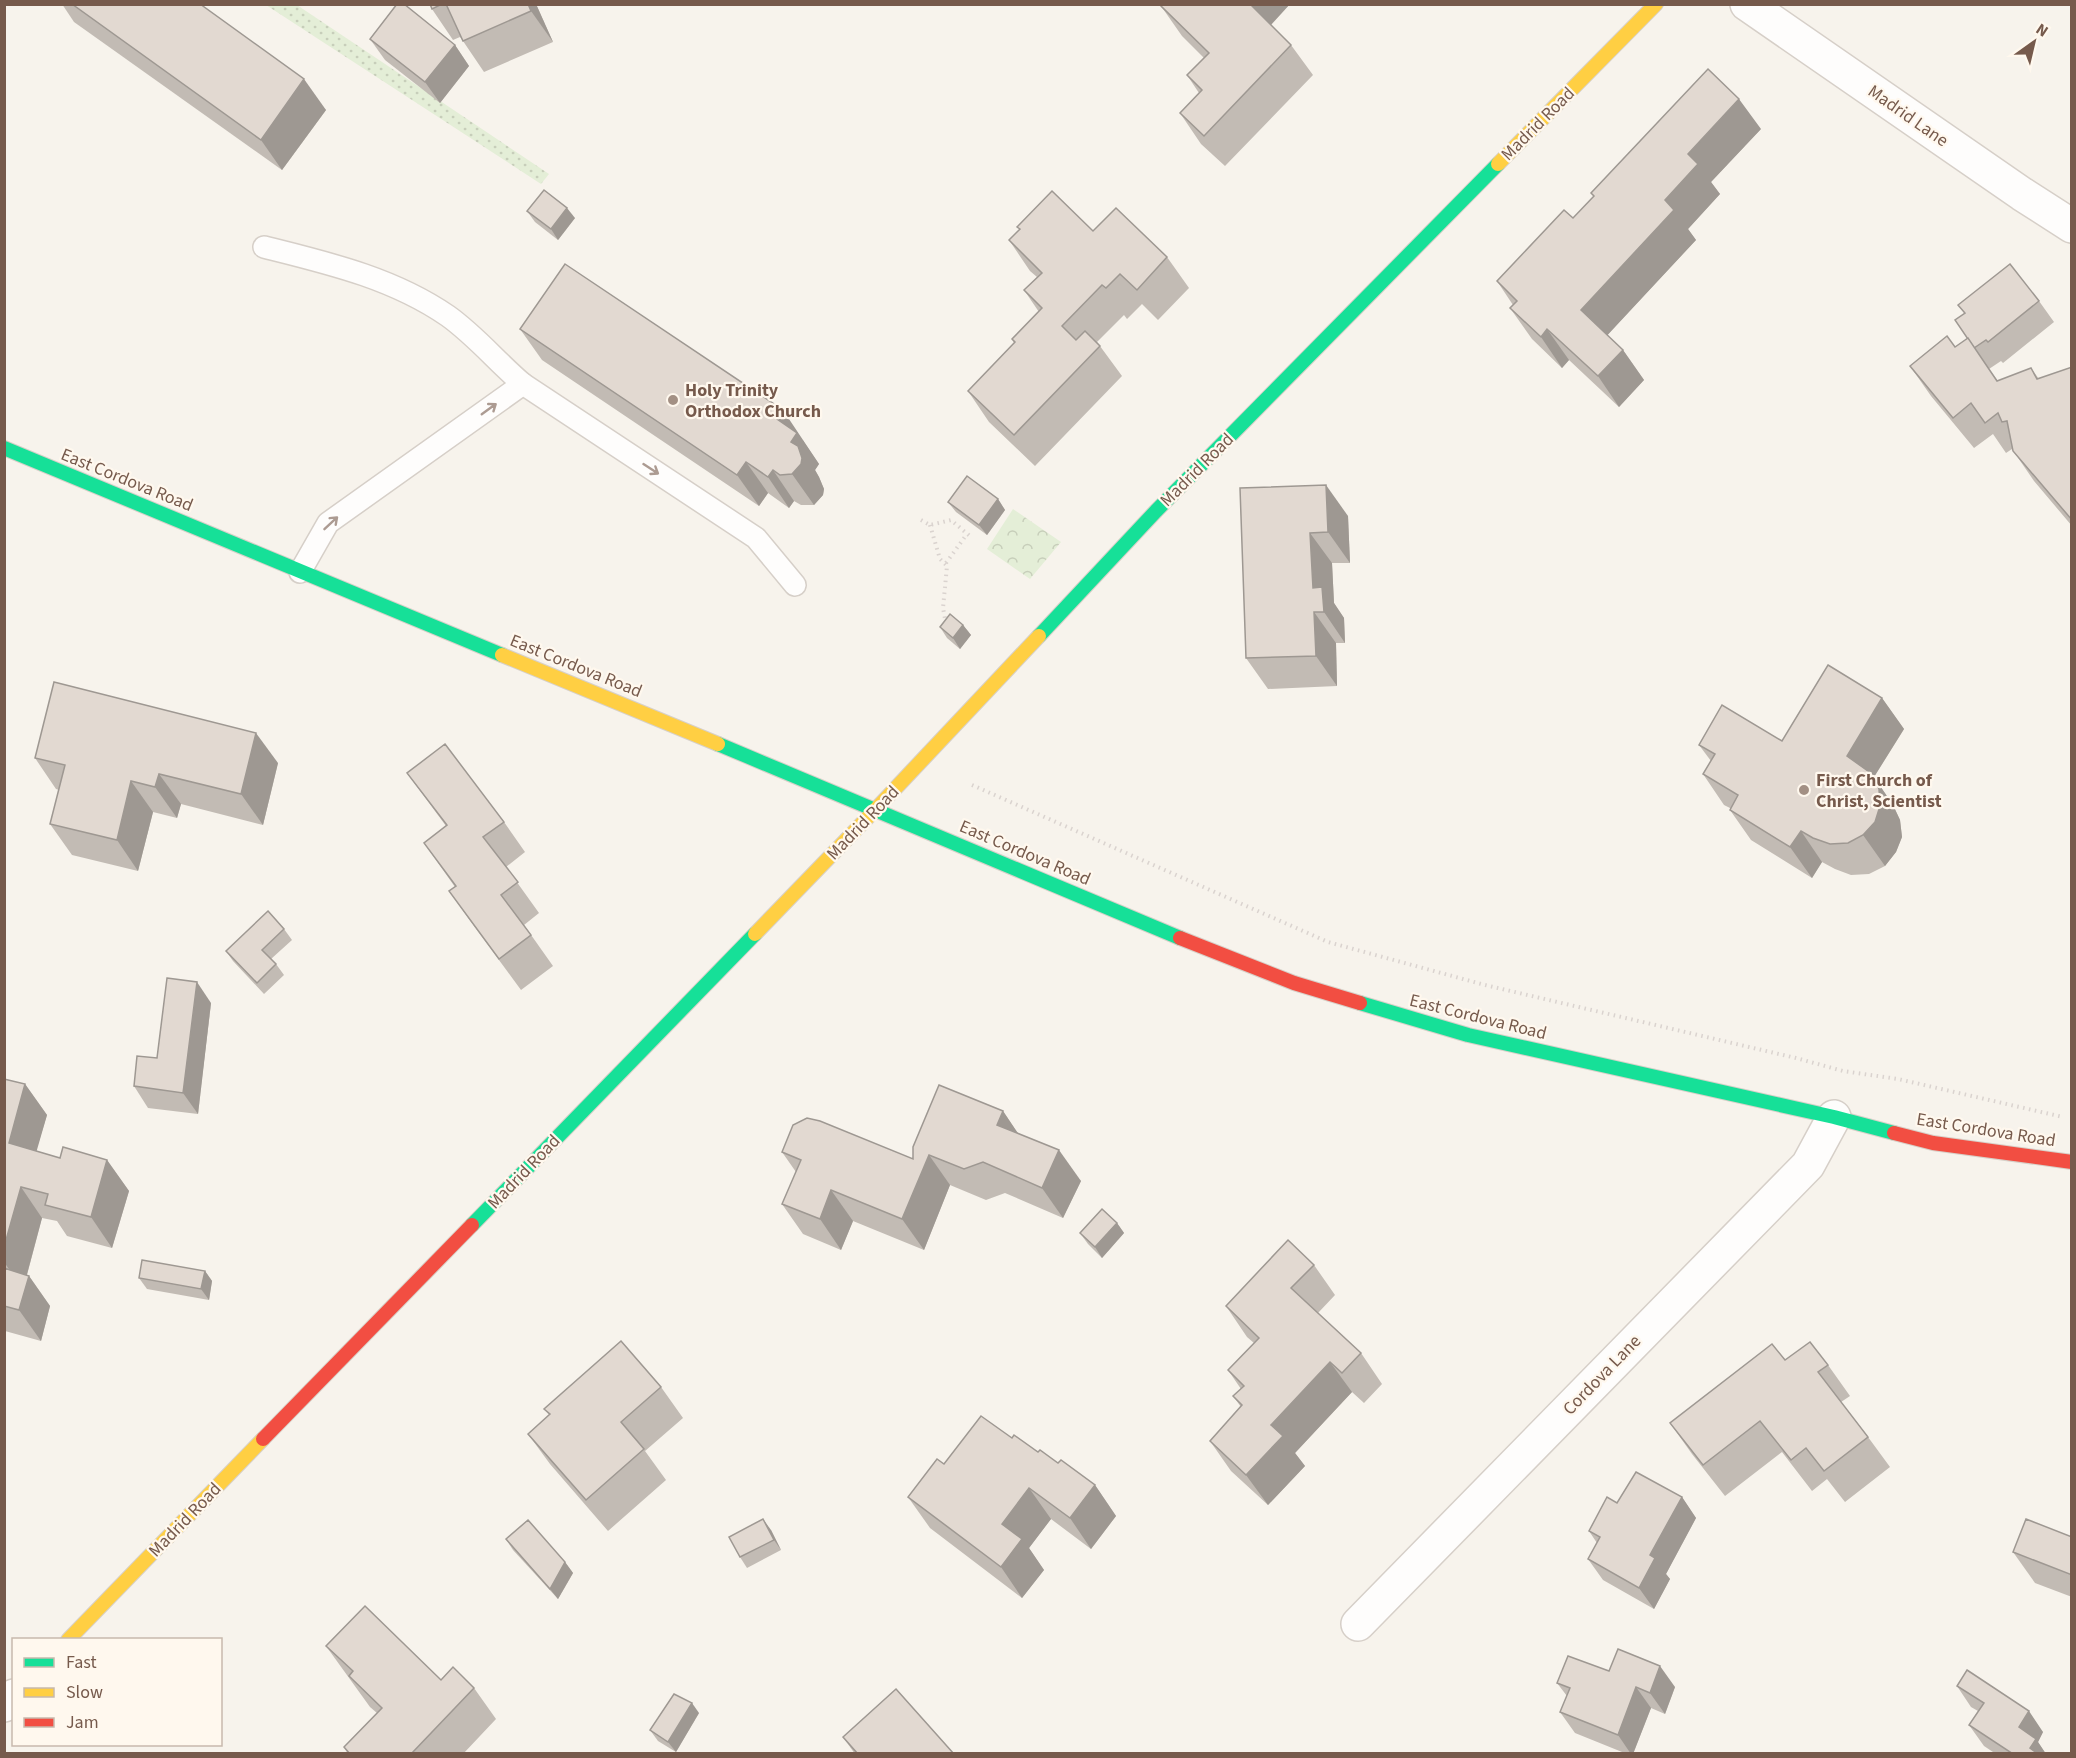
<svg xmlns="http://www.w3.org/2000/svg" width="2076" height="1758" font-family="'Source Sans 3',sans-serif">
	<defs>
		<pattern id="grass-dots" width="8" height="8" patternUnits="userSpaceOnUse" patternTransform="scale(1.5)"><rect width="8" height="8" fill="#e4eed7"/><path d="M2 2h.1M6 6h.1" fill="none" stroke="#c7ceba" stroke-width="1.8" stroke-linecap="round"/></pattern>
		<pattern id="park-crowns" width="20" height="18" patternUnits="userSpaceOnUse" patternTransform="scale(1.5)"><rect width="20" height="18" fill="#e4eed7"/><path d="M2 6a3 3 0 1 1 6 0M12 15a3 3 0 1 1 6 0" fill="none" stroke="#c7ceba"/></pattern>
	</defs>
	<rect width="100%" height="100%" fill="#f7f3ec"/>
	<polygon fill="url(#grass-dots)" points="266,5 297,5 549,174 541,184"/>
	<polygon fill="url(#park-crowns)" points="1013,509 1061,542 1030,579 987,549"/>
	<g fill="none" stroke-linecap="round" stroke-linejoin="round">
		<g stroke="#d6cfc8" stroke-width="24">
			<g id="lane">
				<path d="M 264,247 C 328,263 393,278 448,316 C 476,336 497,362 523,384"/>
				<polyline points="300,572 328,523 523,384 756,538 795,585"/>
			</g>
		</g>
		<g stroke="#d6cfc8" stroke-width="36">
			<g id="street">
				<polyline points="1747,4 2022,194 2072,226"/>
				<polyline points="1358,1624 1808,1165 1834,1117"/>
				<polyline points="4,1705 14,1696"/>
			</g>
		</g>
		<g stroke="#d7d0c8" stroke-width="16">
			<g id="fast">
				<polyline points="4,448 502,655"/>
				<polyline points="1039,636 1156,511 1498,164"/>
				<polyline points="718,744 1180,938"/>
				<polyline points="1360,1003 1468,1035 1834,1117 1894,1133"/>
				<polyline points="472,1225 755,934"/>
			</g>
		</g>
		<g stroke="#d7d0c8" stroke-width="16">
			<g id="slow">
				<polyline points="1498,164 1656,4"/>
				<polyline points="502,655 718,744"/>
				<polyline points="755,934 876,809 1039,636"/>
				<polyline points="68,1640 263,1439"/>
			</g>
		</g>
		<g stroke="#d7d0c8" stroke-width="16">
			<g id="jam">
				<polyline points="1180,938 1294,983 1360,1003"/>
				<polyline points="1894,1133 1933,1143 2072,1162"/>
				<polyline points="263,1439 472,1225"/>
			</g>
		</g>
		<g stroke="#dad3cf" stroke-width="4" stroke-dasharray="1.5 4.5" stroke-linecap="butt">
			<polyline points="921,520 930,525 951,520 971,537"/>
			<polyline points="930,525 940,559 947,566 943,608 946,624"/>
			<polyline points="946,563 967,534"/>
			<polyline points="972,785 1328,942 1485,985 1796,1058 1843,1071 1898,1079 2063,1117"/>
		</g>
		<use href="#lane" stroke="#fefdfc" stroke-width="21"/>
		<use href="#street" stroke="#fefdfc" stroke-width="33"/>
		<use href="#fast" stroke="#16e098" stroke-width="14"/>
		<use href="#slow" stroke="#ffcf43" stroke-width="14"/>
		<use href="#jam" stroke="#f24e42" stroke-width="14"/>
	</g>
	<g fill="#c2bbb4">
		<polygon points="62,4 200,4 326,110 282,170 74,22"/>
		<polygon points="430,4 536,4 553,42 484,72 463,41 460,37 453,40 432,9"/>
		<polygon points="1162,4 1290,4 1271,25 1291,45 1313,75 1225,166 1201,144 1180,113 1199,93 1187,75 1204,58 1182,36 1161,6"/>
		<polygon points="370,39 455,45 469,66 440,103 385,60"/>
		<polygon points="1761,129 1711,182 1720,194 1688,229 1696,240 1607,335 1623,350 1644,380 1619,407 1569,360 1562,368 1532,339 1510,308 1513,305 1497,281 1573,218 1594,197 1591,193"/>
		<polygon points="527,211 575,218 558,240 535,222"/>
		<polygon points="1093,231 1167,257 1189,288 1158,320 1142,304 1127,319 1124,315 1097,342 1122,376 1035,466 989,422 968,391 1014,343 1012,339 1039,312 1024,290 1037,277 1030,271 1009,240"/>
		<polygon points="2039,301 2054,322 2003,363 2001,361 1989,369 1998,381 2031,368 2039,379 2072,367 2072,526 2034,481 2012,449 2006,453 1993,434 1974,448 1931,396 1910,366 1955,347 1968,338 1964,313 1958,305"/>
		<polygon points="520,329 804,441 804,442 819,464 815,470 819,477 824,489 823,495 814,505 801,505 794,501 789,508 768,493 759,506 542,360"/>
		<polygon points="1240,488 1348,516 1350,563 1332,563 1334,603 1344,618 1345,643 1336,643 1337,686 1268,689 1246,658"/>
		<polygon points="998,499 1005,510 987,535 956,512 948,502"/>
		<polygon points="963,625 971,635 960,649 947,638 940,627"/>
		<polygon points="1882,698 1904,729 1874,777 1893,805 1900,820 1902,837 1896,852 1885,866 1869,874 1851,875 1835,869 1822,862 1812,878 1751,840 1730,810 1730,808 1724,805 1703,774 1711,761 1699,745 1782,741"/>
		<polygon points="35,758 278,763 263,825 181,804 177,818 153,812 138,871 72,855 50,824 59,790 56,789"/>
		<polygon points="407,773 504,822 525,852 506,867 539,913 524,925 553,966 521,990 471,922 449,891 455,887 424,843 446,826"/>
		<polygon points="284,929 292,940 271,959 276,964 284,975 264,994 233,961 226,951"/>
		<polygon points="211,1003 198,1114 148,1108 134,1086 157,1058"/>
		<polygon points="4,1079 25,1084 47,1115 36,1151 60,1158 107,1160 129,1191 112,1248 67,1236 57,1221 42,1218 27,1275 29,1276 50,1306 41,1341 5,1331 4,1334"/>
		<polygon points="1003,1111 1018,1134 1081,1181 1063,1218 1005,1193 986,1200 950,1185 924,1250 853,1221 841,1250 803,1234 782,1204 796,1172 782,1152 913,1159"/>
		<polygon points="1117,1223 1124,1233 1102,1258 1088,1244 1080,1233"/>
		<polygon points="1314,1265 1335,1295 1318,1313 1361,1353 1382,1384 1364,1403 1352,1392 1295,1453 1305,1466 1268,1505 1231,1471 1210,1441 1241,1407 1233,1396 1241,1389 1228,1370 1254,1343 1247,1337 1226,1306"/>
		<polygon points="205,1271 212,1281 209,1300 147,1289 139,1278"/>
		<polygon points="1785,1360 1828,1365 1850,1396 1841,1402 1868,1437 1890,1467 1845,1502 1827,1479 1812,1491 1782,1452 1725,1496 1692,1454 1670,1423"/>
		<polygon points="661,1387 683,1418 645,1451 666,1480 608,1531 550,1464 528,1434 549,1415 544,1409"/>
		<polygon points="1012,1438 1058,1463 1095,1485 1116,1516 1091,1549 1051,1519 1029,1548 1044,1570 1022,1598 930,1528 908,1497 944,1464"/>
		<polygon points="1682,1497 1696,1518 1666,1574 1670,1579 1654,1609 1603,1580 1588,1559 1597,1543 1589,1531 1617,1503"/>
		<polygon points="771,1530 781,1550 747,1568 740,1557"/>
		<polygon points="2072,1537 2072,1597 2035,1583 2013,1552"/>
		<polygon points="506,1539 565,1562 573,1573 558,1599 513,1550"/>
		<polygon points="326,1646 441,1680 474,1688 496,1719 463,1754 348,1754 344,1747 377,1713 370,1707"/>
		<polygon points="1609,1671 1675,1687 1665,1714 1651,1708 1633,1754 1627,1754 1575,1733 1560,1712 1567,1696 1557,1683"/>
		<polygon points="1957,1686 2043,1732 2038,1742 2046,1754 1996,1754 1984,1746 1969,1725 1978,1711 1971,1707"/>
		<polygon points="699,1713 676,1752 658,1741 650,1730"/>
		<polygon points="843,1737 954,1754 855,1754"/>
	</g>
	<g fill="#9e9892">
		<polygon points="528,4 536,4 553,42 531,11"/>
		<polygon points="1248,4 1290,4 1266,30"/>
		<polygon points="455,45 469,66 440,103 425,82"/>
		<polygon points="304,79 326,110 282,170 261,140"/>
		<polygon points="1739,99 1761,129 1711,182 1720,194 1688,229 1696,240 1602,341 1581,310 1665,200 1688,154"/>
		<polygon points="567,208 575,218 558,240 551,229"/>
		<polygon points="1547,329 1569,360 1562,368 1541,337"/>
		<polygon points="1623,350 1644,380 1619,407 1598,376"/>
		<polygon points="783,410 819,464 815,470 819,477 824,489 823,495 814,505 792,474 777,419"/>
		<polygon points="746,462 768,493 759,506 737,475"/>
		<polygon points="773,470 794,501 789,508 768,477"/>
		<polygon points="1326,485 1348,516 1350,563 1328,532"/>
		<polygon points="998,499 1005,510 987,535 979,525"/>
		<polygon points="1310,533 1332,563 1334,603 1344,618 1345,643 1324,612 1313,588"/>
		<polygon points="1314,612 1336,643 1337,686 1316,656"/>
		<polygon points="963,625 971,635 960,649 953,638"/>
		<polygon points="1882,698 1904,729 1874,777 1893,805 1900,820 1902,837 1896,852 1885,866 1863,835 1847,756"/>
		<polygon points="256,733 278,763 263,825 241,794"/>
		<polygon points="159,774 181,804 177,818 155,787"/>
		<polygon points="131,781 153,812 138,871 117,840"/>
		<polygon points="1801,831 1822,862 1812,878 1790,847"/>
		<polygon points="197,982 211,1003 198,1114 183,1093"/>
		<polygon points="25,1084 47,1115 30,1174 9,1143"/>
		<polygon points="1003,1111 1024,1142 997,1125"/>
		<polygon points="1059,1150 1081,1181 1063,1218 1042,1188"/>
		<polygon points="929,1155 950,1185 924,1250 902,1219"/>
		<polygon points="107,1160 129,1191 112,1248 91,1217"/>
		<polygon points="21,1187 42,1218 23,1289 4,1262 4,1247"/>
		<polygon points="831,1190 853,1221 841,1250 820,1219"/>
		<polygon points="1117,1223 1124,1233 1102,1258 1095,1247"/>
		<polygon points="205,1271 212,1281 209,1300 201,1289"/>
		<polygon points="29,1276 50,1306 41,1341 19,1310"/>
		<polygon points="1330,1362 1352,1392 1295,1453 1305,1466 1268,1505 1246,1475 1271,1425"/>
		<polygon points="1095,1485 1116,1516 1091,1549 1070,1518"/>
		<polygon points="1029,1488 1051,1519 1029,1548 1044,1570 1022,1598 1001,1567 1002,1524"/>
		<polygon points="1682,1497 1696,1518 1666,1574 1670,1579 1654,1609 1639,1588 1650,1555"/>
		<polygon points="763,1519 771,1530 781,1550 774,1540"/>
		<polygon points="565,1562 573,1573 558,1599 550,1589"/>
		<polygon points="1660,1666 1675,1687 1665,1714 1650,1693"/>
		<polygon points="1636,1687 1651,1708 1633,1754 1631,1754 1618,1735"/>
		<polygon points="692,1703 699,1713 676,1752 668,1742"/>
		<polygon points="2029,1711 2043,1732 2038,1742 2046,1754 2034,1754 2019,1727"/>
	</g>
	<g fill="#e2d9d1" stroke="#9e9892" stroke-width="1.5">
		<polygon points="72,4 200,4 304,79 261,140"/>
		<polygon points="397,4 404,4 455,45 425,82 370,39"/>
		<polygon points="430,4 442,4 432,9"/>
		<polygon points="446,4 528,4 531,11 463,41"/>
		<polygon points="1162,4 1250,4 1291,45 1204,136 1180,113 1202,90 1187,75 1209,53 1161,6"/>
		<polygon points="1708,69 1739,99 1688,154 1698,164 1665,200 1674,210 1581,310 1623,350 1598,376 1547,329 1541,337 1510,308 1517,301 1497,281 1564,210 1573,218 1594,196 1591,193"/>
		<polygon points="544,190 567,208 551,229 527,211"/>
		<polygon points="1052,191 1093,231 1116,208 1167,257 1137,290 1120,274 1106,288 1102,285 1062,326 1076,340 1085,331 1100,346 1014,435 968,391 1015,342 1012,339 1042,308 1024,290 1042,273 1009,240 1020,229 1017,227"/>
		<polygon points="565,264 783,410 777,419 797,433 791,442 798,446 802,458 801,464 792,474 780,475 773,470 768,477 746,462 737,475 520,329"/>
		<polygon points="2010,264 2039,301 1988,342 1986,340 1974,348 1955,320 1965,313 1958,305"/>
		<polygon points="1947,336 1955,347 1968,338 1997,381 2031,368 2037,379 2072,367 2072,520 2013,451 2007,421 2002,422 1998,413 1985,423 1971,403 1953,418 1910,366"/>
		<polygon points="967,476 998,499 979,525 948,502"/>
		<polygon points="1326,485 1328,532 1310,533 1313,588 1322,587 1324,612 1314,612 1316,656 1246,658 1240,488"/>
		<polygon points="950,614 963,625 953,638 940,627"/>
		<polygon points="1828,665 1882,698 1847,756 1872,774 1879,789 1880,806 1875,822 1863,835 1848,843 1830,844 1813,838 1801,831 1790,847 1730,810 1738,795 1703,774 1715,754 1699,745 1722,705 1782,741"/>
		<polygon points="54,682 256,733 241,794 159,774 155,787 131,781 117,840 50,824 65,765 35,758"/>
		<polygon points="445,744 504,822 483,837 518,882 501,895 531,935 499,959 449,891 456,886 424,843 447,825 407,773"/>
		<polygon points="268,911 284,929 262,950 276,964 257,983 226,951"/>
		<polygon points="167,978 197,982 183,1093 134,1086 137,1056 157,1058"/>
		<polygon points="4,1079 25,1084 9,1143 60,1158 63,1147 107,1160 91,1217 45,1205 48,1194 21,1187 4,1247"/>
		<polygon points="939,1085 1003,1111 997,1125 1059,1150 1042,1188 983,1162 964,1169 929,1155 902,1219 831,1190 820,1219 782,1204 801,1160 782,1152 793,1125 807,1118 820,1121 913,1159 913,1147"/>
		<polygon points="1102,1209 1117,1223 1095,1247 1080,1233"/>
		<polygon points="1288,1240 1314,1265 1291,1288 1361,1353 1342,1373 1330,1362 1271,1425 1283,1436 1246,1475 1210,1441 1242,1405 1233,1396 1244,1386 1228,1370 1259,1338 1226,1306"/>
		<polygon points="142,1260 205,1271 201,1289 139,1278"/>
		<polygon points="4,1268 29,1276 19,1310 4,1306"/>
		<polygon points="621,1341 661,1387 621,1422 644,1449 586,1500 528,1434 550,1414 544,1409"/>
		<polygon points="1810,1342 1828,1365 1818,1372 1868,1437 1824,1471 1806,1448 1791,1460 1760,1421 1703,1465 1670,1423 1772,1344 1785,1360"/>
		<polygon points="981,1416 1012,1438 1014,1435 1038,1452 1040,1450 1058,1463 1061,1460 1095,1485 1070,1518 1029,1488 1002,1524 1022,1539 1001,1567 908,1497 937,1459 944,1464"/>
		<polygon points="1636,1472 1682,1497 1650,1555 1655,1558 1639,1588 1588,1559 1600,1537 1589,1531 1607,1497 1617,1503"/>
		<polygon points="763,1519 774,1540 740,1557 729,1537"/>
		<polygon points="2026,1519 2072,1537 2072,1575 2013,1552"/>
		<polygon points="528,1520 565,1562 550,1589 506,1539"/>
		<polygon points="365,1606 441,1680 453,1667 474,1688 411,1754 350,1754 344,1747 382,1708 349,1676 353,1671 326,1646"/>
		<polygon points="1618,1649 1660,1666 1650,1693 1636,1687 1618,1735 1560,1712 1570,1688 1557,1683 1568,1656 1609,1671"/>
		<polygon points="1967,1670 2029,1711 2019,1727 2036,1739 2030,1748 2038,1754 2013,1754 1969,1725 1984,1703 1957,1686"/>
		<polygon points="896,1689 954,1754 858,1754 843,1737"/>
		<polygon points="674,1694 692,1703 668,1742 650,1730"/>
	</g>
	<defs><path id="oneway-shaft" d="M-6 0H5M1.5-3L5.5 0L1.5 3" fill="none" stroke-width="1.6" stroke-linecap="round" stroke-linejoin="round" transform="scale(1.5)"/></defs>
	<g stroke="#ac9b92">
		<use href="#oneway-shaft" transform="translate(489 409) rotate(-36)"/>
		<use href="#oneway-shaft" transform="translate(651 469) rotate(33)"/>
		<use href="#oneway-shaft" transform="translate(331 523) rotate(-43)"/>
	</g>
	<g fill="#a39084" stroke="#fff8ee" stroke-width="2">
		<circle cx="673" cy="400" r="6"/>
		<circle cx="1804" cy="790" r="6"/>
	</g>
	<g text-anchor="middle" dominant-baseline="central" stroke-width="4.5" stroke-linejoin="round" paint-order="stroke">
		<g font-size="18" fill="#765a4c" stroke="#fff8ee">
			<text transform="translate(1908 116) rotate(35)">Madrid Lane</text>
			<text transform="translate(1538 124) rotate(-45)">Madrid Road</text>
			<text transform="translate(1197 470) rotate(-45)">Madrid Road</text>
			<text transform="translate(127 480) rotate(22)">East Cordova Road</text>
			<text transform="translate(576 666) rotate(22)">East Cordova Road</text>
			<text transform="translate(863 823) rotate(-46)">Madrid Road</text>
			<text transform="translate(1025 853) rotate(23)">East Cordova Road</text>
			<text transform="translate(1478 1017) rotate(14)">East Cordova Road</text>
			<text transform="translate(1986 1130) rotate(9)">East Cordova Road</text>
			<text transform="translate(524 1172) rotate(-46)">Madrid Road</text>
			<text transform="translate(1602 1375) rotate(-46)">Cordova Lane</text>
			<text transform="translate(185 1520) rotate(-46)">Madrid Road</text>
		</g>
		<g font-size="18" font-weight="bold" fill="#765a4c" stroke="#fff8ee" text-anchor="start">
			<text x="685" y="390">Holy Trinity<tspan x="685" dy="21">Orthodox Church</tspan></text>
			<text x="1816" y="780">First Church of<tspan x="1816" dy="21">Christ, Scientist</tspan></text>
		</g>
	</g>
	<rect width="2076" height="1758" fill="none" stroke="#765a4c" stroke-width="12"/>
	<rect x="12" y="1638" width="210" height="108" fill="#fff8ee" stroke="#c8b9ad" stroke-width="1.5"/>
	<rect x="24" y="1658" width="30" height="9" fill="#16e098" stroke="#c8b9ad" stroke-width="1.5"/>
	<text x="66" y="1668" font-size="18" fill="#765a4c">Fast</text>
	<rect x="24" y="1688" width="30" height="9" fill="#ffcf43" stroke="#c8b9ad" stroke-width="1.5"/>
	<text x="66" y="1698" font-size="18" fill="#765a4c">Slow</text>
	<rect x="24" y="1718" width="30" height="9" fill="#f24e42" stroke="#c8b9ad" stroke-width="1.5"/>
	<text x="66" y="1728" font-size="18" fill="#765a4c">Jam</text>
	<g transform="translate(2034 42) rotate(34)" stroke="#fff8ee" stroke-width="4.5" paint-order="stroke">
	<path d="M0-4.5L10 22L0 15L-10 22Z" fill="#765a4c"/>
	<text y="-9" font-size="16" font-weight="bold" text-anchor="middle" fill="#765a4c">N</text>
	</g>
</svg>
